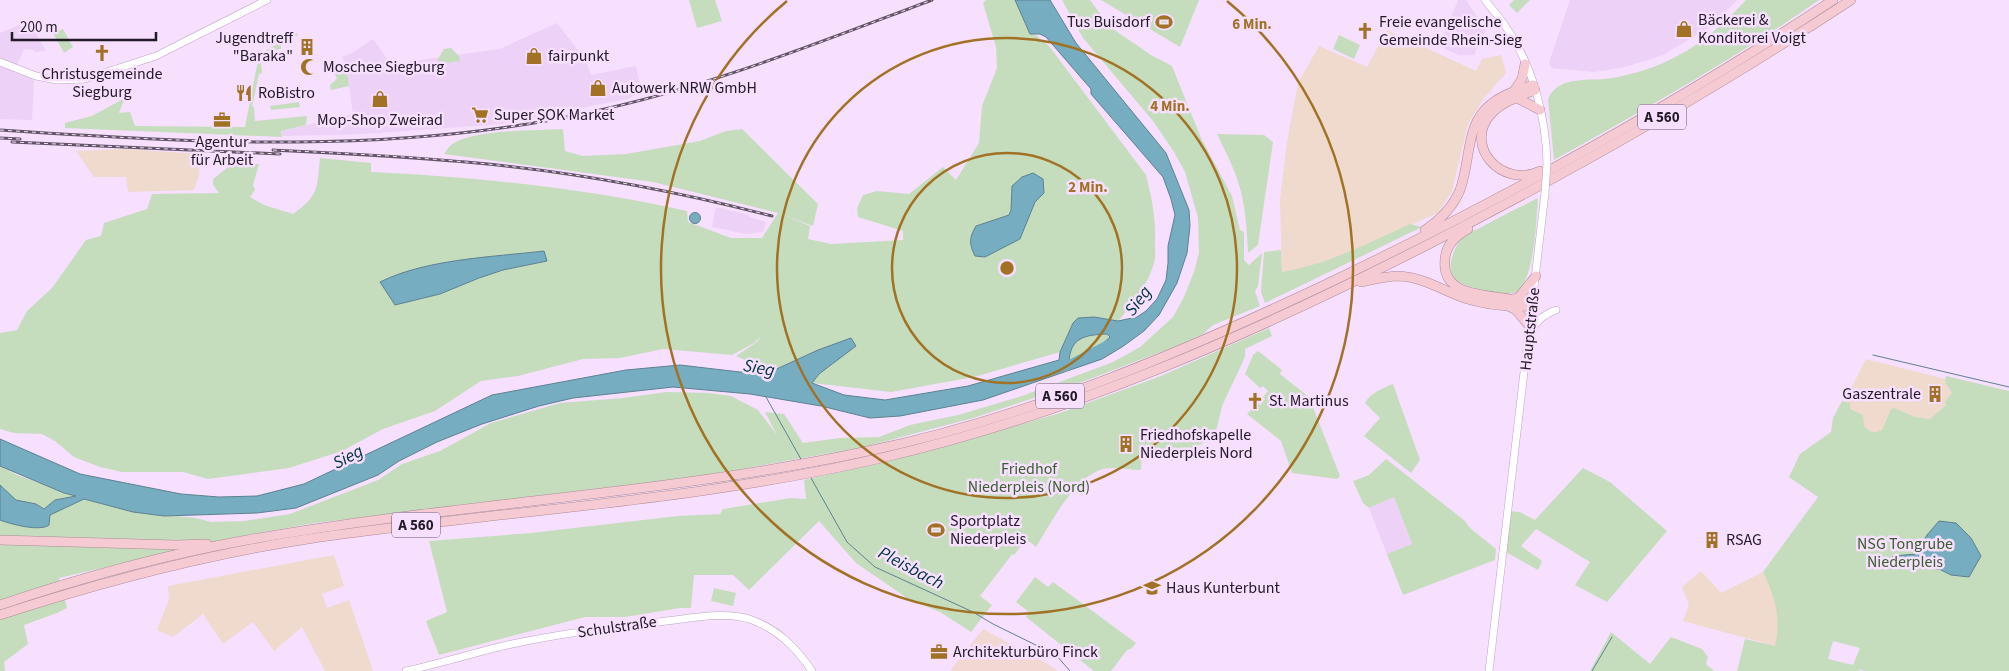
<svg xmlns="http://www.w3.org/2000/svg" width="2009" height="671" font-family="'Source Sans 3',sans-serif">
	<rect width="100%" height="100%" fill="#f7dfff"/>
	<g fill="#edd1f6">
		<polygon points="1458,0 1466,0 1486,30 1474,55 1459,55 1439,46"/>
		<polygon points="1570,0 1737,0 1713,25 1663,55 1625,67 1594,72 1552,68 1549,63"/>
		<polygon points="557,23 586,61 591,75 636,66 642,92 627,99 500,124 364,134 282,136 282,131 353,114 347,71 342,57 352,53 373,39 391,64 500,49"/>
		<polygon points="19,25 31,25 46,51 34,52 34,50 24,49 14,72 34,79 32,120 0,119 0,33"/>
		<polygon points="716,207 749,215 749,217 766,222 763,232 746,234 712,227"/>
		<polygon points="1394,497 1412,545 1387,554 1369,508"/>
	</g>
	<g fill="#f0dacd">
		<polygon points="1387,30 1476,71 1482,59 1501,55 1506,73 1484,98 1468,124 1452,191 1438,213 1349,252 1304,268 1282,272 1280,199 1288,136 1298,83 1319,46 1367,67"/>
		<polygon points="126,149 200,154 199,176 194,190 128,192 126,177 94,177 76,151"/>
		<polygon points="1866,359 1949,380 1956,386 1938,420 1884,436 1839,426 1835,420"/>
		<polygon points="334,555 344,586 322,594 327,608 349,600 373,671 325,671 302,627 274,651 253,622 223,644 203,614 173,637 157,630 169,599 168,586"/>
		<polygon points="1701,571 1721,593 1763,572 1783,612 1775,646 1683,621 1689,605 1682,587"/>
	</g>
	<polygon fill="#f2d8d3" points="983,629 1046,663 1058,671 950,671"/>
	<g fill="#c5ddbd" fill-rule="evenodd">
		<polygon points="689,0 715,0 722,21 697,28"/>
		<path d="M 986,0 L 1015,0 L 1030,34 L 1036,35 L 1049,46 L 1146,175 C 1152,198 1156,219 1155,243 C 1155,249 1156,257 1154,263 C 1148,285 1133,304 1118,321 L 1094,317 L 1073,323 L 1060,352 L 974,377 L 891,392 L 812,383 L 819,374 L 818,350 L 770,372 L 736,356 L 757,342 L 761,336 L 754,343 L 732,355 L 663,349 L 620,358 L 583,359 L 518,376 L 481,381 L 435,411 L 383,429 L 342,451 L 289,468 L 208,479 L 183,472 L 122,472 L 100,467 L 74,457 L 55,441 L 42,434 L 14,433 L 0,429 L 0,333 L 17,330 L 27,311 L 52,288 L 86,240 L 101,236 L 104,223 L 147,209 L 152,194 L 219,193 L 213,185 L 213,179 L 232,164 L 259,164 L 253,185 L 255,190 L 250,197 L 264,205 L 293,214 C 319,195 317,189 320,158 L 371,163 L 371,172 C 477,177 584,188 687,211 L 688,222 L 731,238 L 762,238 L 778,213 L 653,182 L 444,154 C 447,150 450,145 454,143 C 477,129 535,131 563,129 L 565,151 L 583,156 L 626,154 L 700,141 L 726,131 L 742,129 L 818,204 L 813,226 L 784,215 L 810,226 L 808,239 L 831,244 L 903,240 L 903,231 L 858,217 L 857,208 L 863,195 L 877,191 L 909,194 L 943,167 L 956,180 L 979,143 L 982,106 L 997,68 L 996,47 L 983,3 ZM 1012,186 L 1044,193 L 1035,202 L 1020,239 L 985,257 L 975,256 L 976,226 L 1009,215 L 1011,210 ZM 543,251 L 547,261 L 503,270 L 479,278 L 440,294 L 395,305 Z"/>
		<polygon points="1062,0 1090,0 1110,27 1151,55 1172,66 1201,138 1232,196 1240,230 1244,232 1244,260 1249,265 1262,253 1258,286 1255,291 1260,306 1213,325 1203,334 1171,348 1082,382 973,418 864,447 703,476 315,523 230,538 59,578 67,608 57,613 24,625 28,644 4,662 5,671 0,671 0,520 9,523 42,528 46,527 50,515 84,499 133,512 196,518 211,522 244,521 290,514 378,480 402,464 440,451 491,423 560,403 623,398 666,392 709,393 731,396 758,410 777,435 765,412 784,414 803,443 840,438 879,437 910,425 958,415 1022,396 1113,362 1140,347 1173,317 1183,299 1194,272 1199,253 1198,218 1185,172 1174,152 1153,121 1083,38"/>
		<polygon points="1101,0 1199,0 1180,47"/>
		<polygon points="1514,0 1530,0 1517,13 1509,5"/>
		<path d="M 1746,0 L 1819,0 C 1734,59 1644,110 1554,160 L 1548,99 C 1559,74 1591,82 1613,78 C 1671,67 1706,43 1746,0 Z"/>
		<polygon points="63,29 73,47 64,53 53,33"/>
		<polygon points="297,33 298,35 281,43 281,49 267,51 267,55 262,55 261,53"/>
		<polygon points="1339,35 1360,45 1354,59 1333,49"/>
		<polygon points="451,48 459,56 460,61 439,64 438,59 444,49"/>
		<polygon points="261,61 262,73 259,74 252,107 254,107 255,121 307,116 306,125 281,131 282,137 65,128 65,123 92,116 125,98 119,113 130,112 135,126 245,127 257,65"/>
		<polygon points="347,71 349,86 331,90 330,85 337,79 335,74"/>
		<polygon points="299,102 300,107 271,110 270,106"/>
		<path d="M 1217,134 L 1264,135 L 1273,142 L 1258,245 L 1248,253 C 1247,233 1246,212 1241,192 C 1236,171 1226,153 1217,134 Z"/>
		<path d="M 1538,198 C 1536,225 1535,272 1518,292 C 1504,296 1466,289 1455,279 C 1445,269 1454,246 1463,237 C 1467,233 1475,230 1480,228 C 1499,217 1518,208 1538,198 Z"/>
		<path d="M 1410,224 L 1422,227 L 1265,303 L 1261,292 L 1264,252 L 1281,250 L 1282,272 C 1328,264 1369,243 1410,224 Z"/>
		<path d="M 1269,328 L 1272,336 L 1245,349 L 1245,357 L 1222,406 L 1215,436 L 1172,461 L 1153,453 L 1142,450 L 1141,470 C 1129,470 1115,466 1103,469 C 1074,477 1051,523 1036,547 L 1030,542 L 1024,542 L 1014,555 L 1012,554 L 1010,557 L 980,596 L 992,605 L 971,632 L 940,612 L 910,600 L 856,563 L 819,521 L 749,590 L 733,575 L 694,575 L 691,608 L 680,608 L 625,617 L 585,617 L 439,655 L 426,621 L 447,612 L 429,541 L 531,533 L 678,516 L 720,514 L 723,509 L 791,498 L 806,499 L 804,480 L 915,455 L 1060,413 L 1161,376 Z"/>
		<path d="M 1107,334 L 1110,336 L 1101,345 L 1097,354 L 1086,360 L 1069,363 C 1070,337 1085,335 1107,334 Z"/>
		<polygon points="1258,351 1282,370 1280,374 1309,397 1340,476 1337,479 1292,473 1281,441 1247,414 1258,403 1260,405 1265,399 1263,397 1268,391 1263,386 1260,388 1245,374 1253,355"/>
		<path d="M 1946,376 L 2009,391 L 2009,671 L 1865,671 L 1859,669 L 1860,671 L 1737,671 L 1745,639 L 1775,646 C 1781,620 1776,598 1763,572 L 1818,497 L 1789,477 L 1800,454 L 1831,432 L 1833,418 L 1842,401 L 1850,403 L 1850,409 L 1863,415 L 1864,426 C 1869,432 1874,434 1882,430 L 1891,409 L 1894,408 L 1915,417 L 1930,419 L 1946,405 L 1945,402 L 1952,393 L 1945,382 ZM 1833,641 L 1860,648 L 1853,665 L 1828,659 Z"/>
		<path d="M 1393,384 L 1420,460 L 1411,473 L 1364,436 L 1380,418 L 1365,403 C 1370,393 1383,388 1393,384 Z"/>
		<polygon points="1386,459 1465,521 1470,528 1496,549 1495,560 1403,595 1387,554 1412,544 1394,497 1369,508 1363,503 1353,481 1369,475"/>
		<polygon points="0,466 17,475 76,496 55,500 44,509 36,504 16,500 0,485"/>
		<polygon points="1583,468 1610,482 1667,531 1607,602 1575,585 1590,562 1536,529 1521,546 1542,561 1538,570 1504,551 1509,511 1520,512 1535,520"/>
		<polygon points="1035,577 1048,587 1053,582 1136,643 1131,649 1127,650 1111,671 1094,671 1026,617 1029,612 1016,602"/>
		<polygon points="714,588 736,593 733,606 711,601"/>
		<polygon points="1611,632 1650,664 1671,637 1702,649 1708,657 1706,664 1714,671 1590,671"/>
	</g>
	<g fill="#76adc0" stroke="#5d8192" fill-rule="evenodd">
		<path d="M 1015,0 L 1050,0 L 1076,43 L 1166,153 L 1189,210 L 1190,226 L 1187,253 L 1177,283 L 1159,315 L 1144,331 L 1122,347 L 1102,359 L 983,400 L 900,416 L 870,418 L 821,406 L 750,394 L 673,387 L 573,398 L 539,406 L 482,424 L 437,442 L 399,461 L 378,475 L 296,508 L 257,513 L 164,516 L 133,512 L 84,499 L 50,515 L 49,525 C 40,532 10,524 0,520 L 0,485 L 16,500 L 36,504 L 44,509 L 55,500 L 76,496 L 64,493 L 0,466 L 0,439 L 80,474 L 181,494 L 219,497 L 257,496 L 304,484 L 492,395 L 626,370 L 680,365 L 740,372 L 770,372 L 818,350 L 851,338 L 856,346 L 819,374 L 812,383 L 844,395 L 885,400 L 968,386 L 1059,360 L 1060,352 L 1073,323 L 1078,318 L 1094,317 L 1118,321 L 1137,317 L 1146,311 L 1157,299 L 1166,280 L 1168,263 L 1168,246 L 1175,215 L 1171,199 L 1163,177 L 1091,94 L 1091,89 L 1046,37 L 1040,34 L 1030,34 ZM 1107,334 L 1110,337 L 1101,345 L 1097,354 L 1086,360 L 1069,363 C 1070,337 1085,335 1107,334 Z"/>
		<path d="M 1033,173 L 1043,179 L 1044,193 L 1035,202 L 1020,239 L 985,257 L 975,256 C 969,244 969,238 976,226 L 1009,215 L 1011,210 L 1012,186 L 1022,177 Z"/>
		<circle cx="695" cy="218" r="5.5"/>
		<path d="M 544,251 L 547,261 L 503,270 L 479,278 L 440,294 L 395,305 L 380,282 C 426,259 493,257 544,251 Z"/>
		<polygon points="1939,521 1956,523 1971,538 1981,556 1969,577 1951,575 1939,569 1911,567 1890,568 1888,561 1893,556 1916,554 1927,535"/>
	</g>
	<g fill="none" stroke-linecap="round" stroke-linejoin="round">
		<g stroke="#5d8192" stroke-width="1">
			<polyline points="1873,355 2009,387"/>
			<polyline points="766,397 802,461"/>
			<polyline points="811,478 847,542 875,567 973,612 993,624 1056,655 1070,671"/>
			<polyline points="1592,671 1612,637"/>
		</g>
		<polyline stroke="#76adc0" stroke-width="9" points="1065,367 1109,344"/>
		<g stroke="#bca5c3" stroke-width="8">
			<g id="secondary">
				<path d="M 1485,0 C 1492,9 1500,18 1506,27 C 1533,66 1546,117 1547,163"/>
				<polyline points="0,62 36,76 57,80 85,79 156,56 267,0"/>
				<path d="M 1532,330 C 1538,319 1545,314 1556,310"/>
				<path d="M 406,671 C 442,663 477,652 512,644 C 563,633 615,627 666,621 C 694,618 726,611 752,620 C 779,630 796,648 812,671"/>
				<polyline points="1489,671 1545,193"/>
			</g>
		</g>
		<g stroke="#ab8c96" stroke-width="10">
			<g id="highway">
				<path d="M 1535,90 C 1520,96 1502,102 1491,114 C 1463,145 1501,189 1540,171"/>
				<polyline points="1514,91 1522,79 1525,64"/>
				<polyline points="1517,98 1540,110"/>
				<path d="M 1468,229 C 1457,235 1446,245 1445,259 C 1440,305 1506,291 1532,305"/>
				<path d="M 1425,230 C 1440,220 1453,207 1460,190 C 1471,161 1465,124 1491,104 C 1503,94 1519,89 1533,85"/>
				<path d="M 1361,282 C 1373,280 1386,276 1398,276 C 1423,277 1442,290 1464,298 C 1485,305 1510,307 1532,306"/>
				<polyline points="1513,299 1519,297 1536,276"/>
				<polyline points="1508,306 1516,310 1531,328"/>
				<polyline points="0,540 176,545 207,544"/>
				<path d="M 0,605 C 80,578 163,555 247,540 C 453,503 663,495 868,451 C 1031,417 1188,350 1337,279 C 1509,196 1675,105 1833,0"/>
				<path d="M 0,615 C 101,582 203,555 308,539 C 498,511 690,502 877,459 C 1070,415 1255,333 1431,243 C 1575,169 1716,89 1851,0"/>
			</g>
		</g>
		<use href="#secondary" stroke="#fff" stroke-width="7"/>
		<use href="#highway" stroke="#f5cad3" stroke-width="9"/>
		<g stroke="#615566" stroke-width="3">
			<g id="rail">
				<path d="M 0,130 C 198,143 396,155 591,112 C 709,87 820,42 932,0"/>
				<polyline points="0,138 20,139"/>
				<polyline points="12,142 280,154"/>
				<path d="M 273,150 C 337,153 402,156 466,162 C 570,171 672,190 772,216"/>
			</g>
		</g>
		<use href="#rail" stroke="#f7dfff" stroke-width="1" stroke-dasharray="4" stroke-linecap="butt"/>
		<g stroke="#bca5c3" stroke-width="8" stroke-linecap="butt">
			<polyline id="secondary-bridge" points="1545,193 1547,163"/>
		</g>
		<use href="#secondary-bridge" stroke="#fff" stroke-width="7"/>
	</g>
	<g fill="none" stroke="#a17225" stroke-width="2.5">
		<circle cx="1007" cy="268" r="115"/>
		<circle cx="1007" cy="268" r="230"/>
		<path d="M1227 1A346 346 0 1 1 787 1"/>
	</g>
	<defs>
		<g id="stadium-bare" transform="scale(1.35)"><path d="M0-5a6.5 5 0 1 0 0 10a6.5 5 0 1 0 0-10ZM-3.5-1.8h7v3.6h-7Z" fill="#a17225" stroke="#f7dfff" stroke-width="2.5" paint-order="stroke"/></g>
		<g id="shop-bare" transform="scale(1.35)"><path d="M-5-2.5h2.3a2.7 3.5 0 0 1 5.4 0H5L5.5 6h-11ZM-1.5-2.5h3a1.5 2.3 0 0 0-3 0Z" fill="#a17225" stroke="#f7dfff" stroke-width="2.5" paint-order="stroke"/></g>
		<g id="church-bare" transform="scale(1.35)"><path d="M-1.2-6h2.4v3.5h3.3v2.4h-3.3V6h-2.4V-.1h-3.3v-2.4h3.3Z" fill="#a17225" stroke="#f7dfff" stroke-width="2.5" paint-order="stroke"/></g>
		<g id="building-bare" transform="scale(1.35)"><path d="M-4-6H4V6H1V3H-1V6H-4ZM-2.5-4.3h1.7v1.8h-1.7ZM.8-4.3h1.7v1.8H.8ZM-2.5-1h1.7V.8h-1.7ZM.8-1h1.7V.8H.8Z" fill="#a17225" stroke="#f7dfff" stroke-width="2.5" paint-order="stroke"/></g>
		<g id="mosque-bare" transform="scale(1.35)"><path d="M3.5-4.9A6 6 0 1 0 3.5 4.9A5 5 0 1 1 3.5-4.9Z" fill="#a17225" stroke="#f7dfff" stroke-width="2.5" paint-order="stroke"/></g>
		<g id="restaurant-bare" transform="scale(1.35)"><path d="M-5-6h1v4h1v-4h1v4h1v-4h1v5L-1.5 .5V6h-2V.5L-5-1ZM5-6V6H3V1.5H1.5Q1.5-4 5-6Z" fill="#a17225" stroke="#f7dfff" stroke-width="2.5" paint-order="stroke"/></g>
		<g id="supermarket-bare" transform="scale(1.35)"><path d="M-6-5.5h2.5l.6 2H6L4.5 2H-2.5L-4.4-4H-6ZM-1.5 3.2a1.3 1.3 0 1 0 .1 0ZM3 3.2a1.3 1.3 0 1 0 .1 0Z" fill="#a17225" stroke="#f7dfff" stroke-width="2.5" paint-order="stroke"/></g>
		<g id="office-bare" transform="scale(1.35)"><path d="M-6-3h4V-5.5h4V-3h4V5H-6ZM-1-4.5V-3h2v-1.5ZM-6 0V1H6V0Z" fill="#a17225" stroke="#f7dfff" stroke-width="2.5" paint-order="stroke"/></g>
		<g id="school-bare" transform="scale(1.35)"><path d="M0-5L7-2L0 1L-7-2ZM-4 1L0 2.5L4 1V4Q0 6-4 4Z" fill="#a17225" stroke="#f7dfff" stroke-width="2.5" paint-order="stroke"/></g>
	</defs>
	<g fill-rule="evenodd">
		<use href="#stadium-bare" x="1164" y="22"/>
		<use href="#shop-bare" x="1684" y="29"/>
		<use href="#church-bare" x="1365" y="31"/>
		<use href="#building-bare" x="307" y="47"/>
		<use href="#church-bare" x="102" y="53"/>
		<use href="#shop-bare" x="534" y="56"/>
		<use href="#mosque-bare" x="309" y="67"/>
		<use href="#shop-bare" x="598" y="88"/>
		<use href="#restaurant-bare" x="244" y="93"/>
		<use href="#shop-bare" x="380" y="99"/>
		<use href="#supermarket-bare" x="480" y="115"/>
		<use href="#office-bare" x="222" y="120"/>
		<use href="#building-bare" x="1935" y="394"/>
		<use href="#church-bare" x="1255" y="401"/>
		<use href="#building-bare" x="1126" y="444"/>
		<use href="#stadium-bare" x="936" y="530"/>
		<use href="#building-bare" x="1712" y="540"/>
		<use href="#school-bare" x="1152" y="588"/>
		<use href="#office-bare" x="939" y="652"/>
	</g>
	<g text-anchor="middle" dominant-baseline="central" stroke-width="5" stroke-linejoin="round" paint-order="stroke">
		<g fill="#f7dfff" stroke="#625566" stroke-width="1">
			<rect x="1638" y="104.5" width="48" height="25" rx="4"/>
			<rect x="1036" y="383.5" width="48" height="25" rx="4"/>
			<rect x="392" y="512.5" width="48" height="25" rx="4"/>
		</g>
		<g font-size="15" font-weight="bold" fill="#221a25">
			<text x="1662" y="117">A 560</text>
			<text x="1060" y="396">A 560</text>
			<text x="416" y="525">A 560</text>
		</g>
		<g font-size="16" fill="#221a25" stroke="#f7dfff" text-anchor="start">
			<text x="1698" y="20">Bäckerei &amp;<tspan x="1698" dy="18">Konditorei Voigt</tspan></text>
			<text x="1150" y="22" text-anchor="end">Tus Buisdorf</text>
			<text x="1379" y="22">Freie evangelische<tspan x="1379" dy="18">Gemeinde Rhein-Sieg</tspan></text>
			<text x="293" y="38" text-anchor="end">Jugendtreff<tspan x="293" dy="18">"Baraka"</tspan></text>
			<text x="548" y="56">fairpunkt</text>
			<text x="323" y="67">Moschee Siegburg</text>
			<text x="102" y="74" text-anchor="middle">Christusgemeinde<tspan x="102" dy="18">Siegburg</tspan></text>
			<text x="612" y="88">Autowerk NRW GmbH</text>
			<text x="258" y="93">RoBistro</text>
			<text x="494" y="115">Super ŞOK Market</text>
			<text x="380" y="120" text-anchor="middle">Mop-Shop Zweirad</text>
			<text x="222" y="142" text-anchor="middle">Agentur<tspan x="222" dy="18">für Arbeit</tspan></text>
			<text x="1921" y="394" text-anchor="end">Gaszentrale</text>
			<text x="1269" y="401">St. Martinus</text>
			<text x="1140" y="435">Friedhofskapelle<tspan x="1140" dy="18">Niederpleis Nord</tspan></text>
			<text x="950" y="521">Sportplatz<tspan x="950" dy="18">Niederpleis</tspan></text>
			<text x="1726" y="540">RSAG</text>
			<text x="1166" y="588">Haus Kunterbunt</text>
			<text x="953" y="652">Architekturbüro Finck</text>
		</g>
		<g font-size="16" fill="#221a25" stroke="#f7dfff">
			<text transform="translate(1530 329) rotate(-84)">Hauptstraße</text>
			<text transform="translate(617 627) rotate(-8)">Schulstraße</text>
		</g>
		<g font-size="16" fill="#39602a" stroke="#f7dfff">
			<text x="1029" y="469">Friedhof<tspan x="1029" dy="18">Niederpleis (Nord)</tspan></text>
			<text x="1905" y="544">NSG Tongrube<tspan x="1905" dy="18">Niederpleis</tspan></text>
		</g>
		<g font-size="18" font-style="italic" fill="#003442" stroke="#f7dfff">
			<text transform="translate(1138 301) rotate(-53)">Sieg</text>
			<text transform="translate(759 368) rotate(10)">Sieg</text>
			<text transform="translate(348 457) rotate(-28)">Sieg</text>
			<text transform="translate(911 568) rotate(28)">Pleisbach</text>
		</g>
	</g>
	<circle cx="1007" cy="268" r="8" fill="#a17225" stroke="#f7dfff" stroke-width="2.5"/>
	<g font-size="15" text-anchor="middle" font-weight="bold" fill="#a17225" stroke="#f7dfff" stroke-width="5" stroke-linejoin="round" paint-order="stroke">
		<text x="1252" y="29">6 Min.</text>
		<text x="1170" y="111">4 Min.</text>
		<text x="1088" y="192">2 Min.</text>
	</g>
	<path d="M12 32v8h144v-8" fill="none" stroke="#221a25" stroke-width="2.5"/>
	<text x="20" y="32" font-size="15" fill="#221a25" stroke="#f7dfff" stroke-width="4" paint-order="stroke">200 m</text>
</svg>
